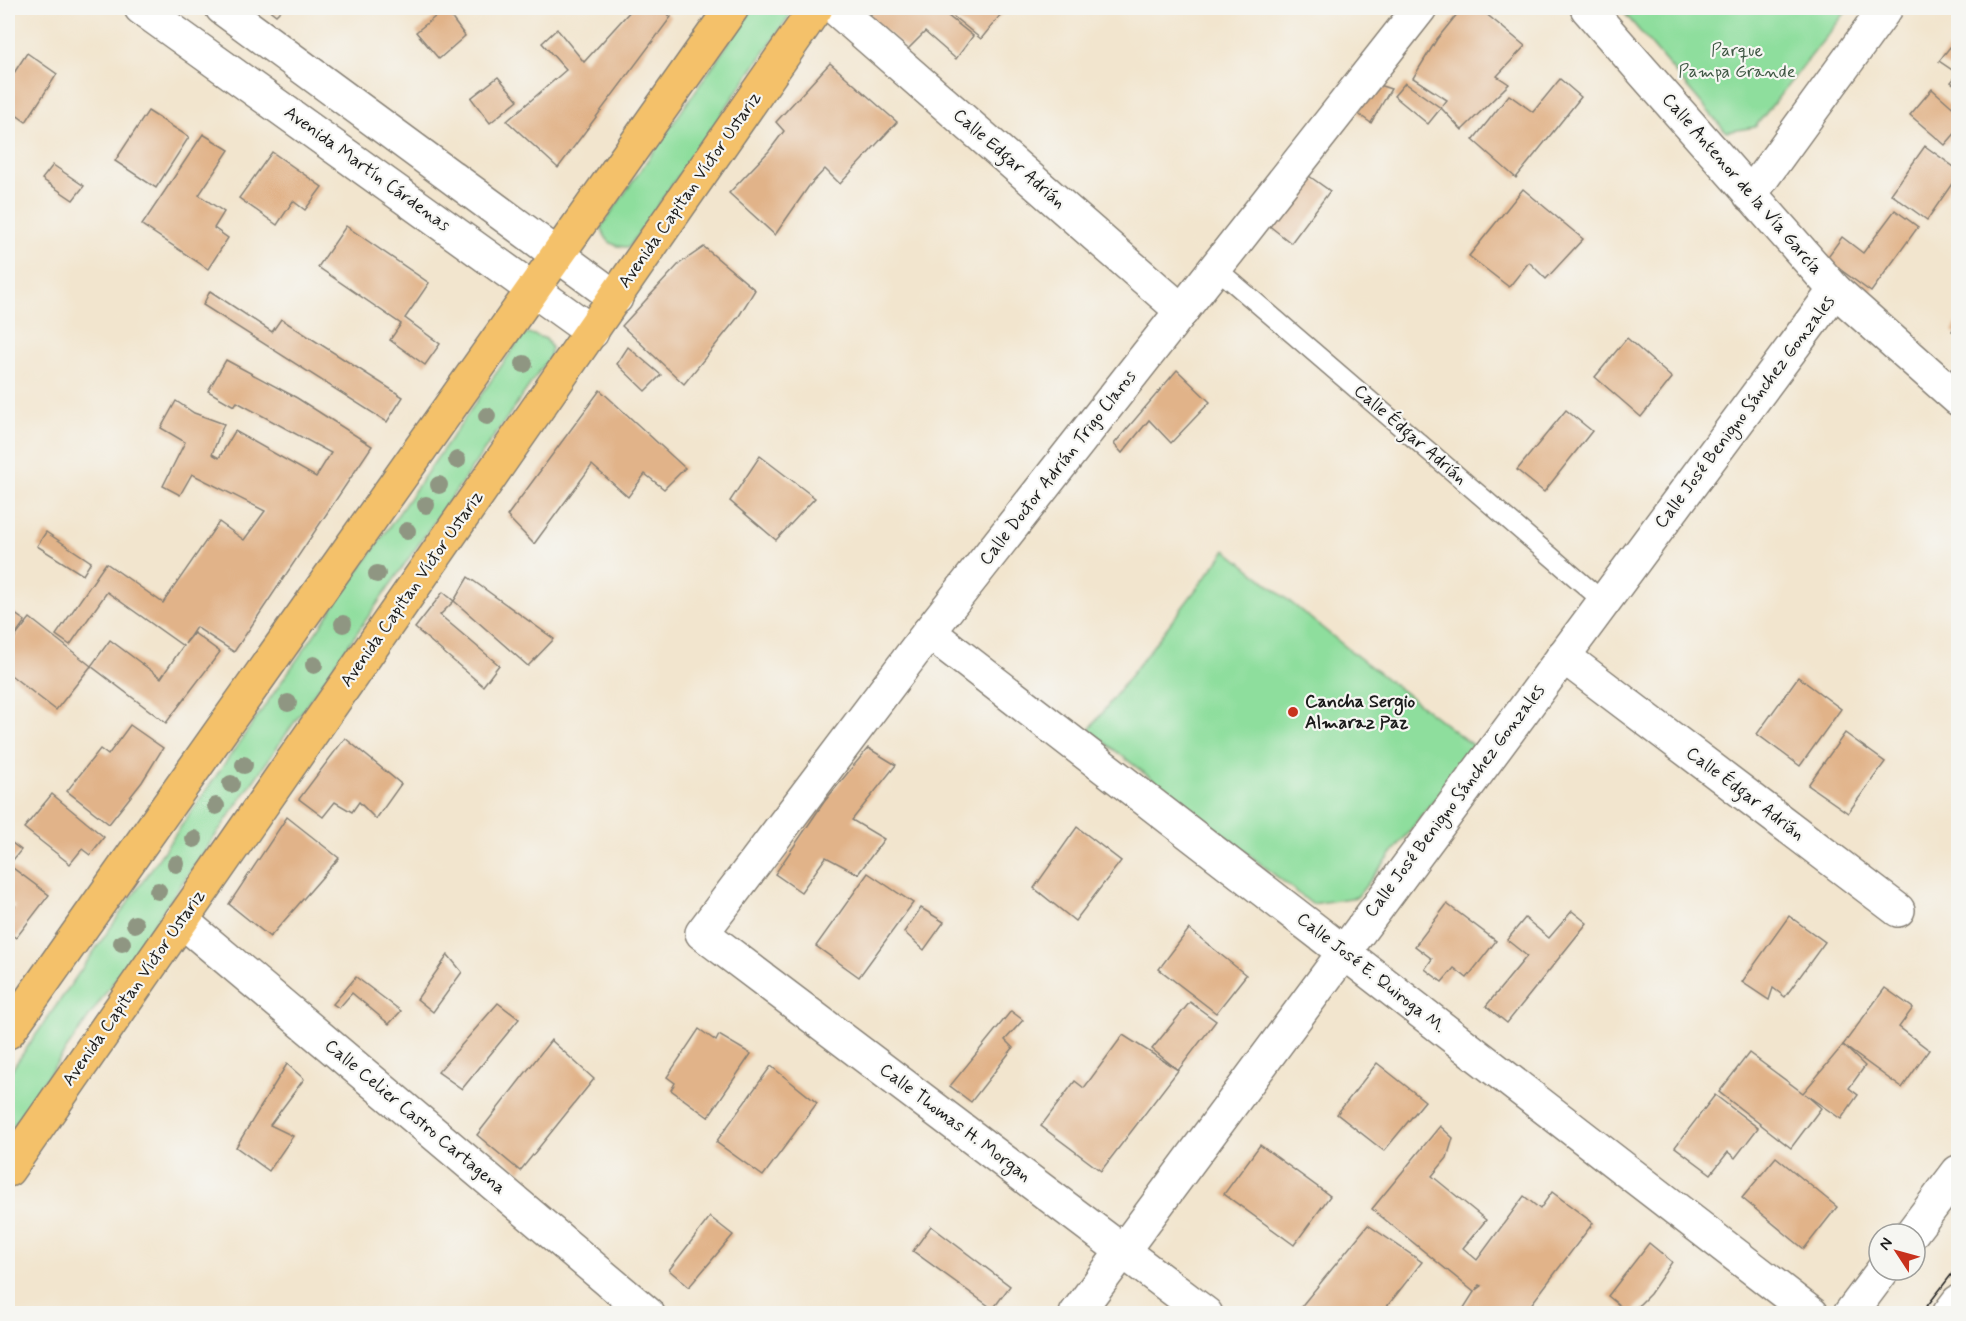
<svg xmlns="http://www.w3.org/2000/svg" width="1966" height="1321" font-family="Mynerve,sans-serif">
	<rect width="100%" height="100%" fill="#f6f6f2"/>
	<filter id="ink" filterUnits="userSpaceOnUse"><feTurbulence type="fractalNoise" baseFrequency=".0167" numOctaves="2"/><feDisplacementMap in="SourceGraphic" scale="12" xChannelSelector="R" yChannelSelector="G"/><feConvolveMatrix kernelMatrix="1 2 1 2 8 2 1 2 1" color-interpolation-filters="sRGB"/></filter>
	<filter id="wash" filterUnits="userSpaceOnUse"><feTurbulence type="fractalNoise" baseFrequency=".008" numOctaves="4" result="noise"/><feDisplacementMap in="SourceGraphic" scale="24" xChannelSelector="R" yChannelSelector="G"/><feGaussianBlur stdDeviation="1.35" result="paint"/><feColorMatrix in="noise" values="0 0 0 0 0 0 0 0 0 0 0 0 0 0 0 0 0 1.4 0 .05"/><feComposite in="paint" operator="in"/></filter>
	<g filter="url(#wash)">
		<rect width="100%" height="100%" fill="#f2e5ce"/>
		<g fill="#8ede9d" stroke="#557d5c" stroke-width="1.5">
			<path d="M 753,8 L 795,8 L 629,247 C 612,247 606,242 601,227 Z"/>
			<polygon points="1620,8 1849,8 1755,127 1726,132"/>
			<polygon points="528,333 546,339 551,347 550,356 8,1133 8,1075 522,336"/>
			<polygon points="1226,550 1357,656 1476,748 1357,897 1312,904 1089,730"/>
		</g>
		<g id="blocks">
			<g fill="#e1b389">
				<polygon points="267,8 283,8 276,15"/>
				<polygon points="633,8 660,8 671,17 558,168 507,121 566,70 542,43 557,29 584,62"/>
				<polygon points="877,8 938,8 973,36 956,59 925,32 908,49 868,17"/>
				<polygon points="943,8 1006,8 981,39"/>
				<polygon points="1462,8 1479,8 1525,46 1497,76 1509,84 1462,130 1441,108 1428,124 1394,96 1405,83 1441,108 1447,100 1413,78 1437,39"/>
				<polygon points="445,9 465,36 439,59 416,32"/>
				<polygon points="1950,47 1958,54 1958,87 1951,82 1958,74 1939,61"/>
				<polygon points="27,53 57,74 26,122 8,109 8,82"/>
				<polygon points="830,63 897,122 840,184 825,169 809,186 775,235 729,193 769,151 784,131 776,122"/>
				<polygon points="498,77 518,100 490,123 471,98"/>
				<polygon points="1560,79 1581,97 1516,178 1473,140 1509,95 1533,112"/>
				<polygon points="1372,83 1391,89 1371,123 1357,113"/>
				<polygon points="1932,89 1958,112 1958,130 1945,145 1910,115"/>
				<polygon points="148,111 189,137 156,188 115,161"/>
				<polygon points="203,134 229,150 199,195 224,212 214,228 228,238 208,269 142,225"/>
				<polygon points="1925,146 1958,170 1958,175 1927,220 1891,194"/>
				<polygon points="272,152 322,187 305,210 293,201 277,225 239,198"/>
				<polygon points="53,165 84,186 73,200 42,179"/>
				<polygon points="1309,176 1330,191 1291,243 1267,224"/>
				<polygon points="1523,189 1583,239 1546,279 1529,262 1509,287 1469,256"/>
				<polygon points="1895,210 1918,227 1871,292 1826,259 1842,237 1863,253"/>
				<polygon points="346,226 429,283 405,318 440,344 425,365 390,340 401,324 318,267"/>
				<polygon points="704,247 755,290 739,316 684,384 622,326 679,264"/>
				<polygon points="210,291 272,332 281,319 403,397 387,422 203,305"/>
				<polygon points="1958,321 1958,335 1952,331"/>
				<polygon points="1627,338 1672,378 1641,417 1595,377"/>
				<polygon points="628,347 661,375 645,391 617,364"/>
				<polygon points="226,360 297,398 372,446 234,652 196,627 185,644 194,633 220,652 166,723 91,666 110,640 161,678 183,646 107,592 70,645 56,635 106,563 163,603 219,522 244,540 265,511 192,474 180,495 163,486 185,442 161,428 176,401 194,413 224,424 212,454 219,458 235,431 316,477 331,453 237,402 234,406 208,391"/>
				<polygon points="1177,370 1210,402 1171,443 1149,420 1122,453 1114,444"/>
				<polygon points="600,390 685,468 664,489 645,474 628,497 592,465 534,544 507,516"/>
				<polygon points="1566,410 1592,431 1544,492 1517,470"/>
				<polygon points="760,456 815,498 776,540 730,501"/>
				<polygon points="46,532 91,562 83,575 37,546"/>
				<polygon points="468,577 554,639 528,666 454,601 440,615 499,665 483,686 415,628 443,592 454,601"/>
				<polygon points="8,609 25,621 8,645"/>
				<polygon points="30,618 91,666 56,710 8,673 8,646"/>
				<polygon points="1798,677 1841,709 1800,766 1757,734"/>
				<polygon points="130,725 163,748 142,782 109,824 67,791 100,749 108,755"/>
				<polygon points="1845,733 1885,762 1848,813 1808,785"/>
				<polygon points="345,738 401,784 376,819 359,802 352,812 335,802 323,817 299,799"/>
				<polygon points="868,748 896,765 852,820 884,839 858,874 826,857 801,892 775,874 824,802"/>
				<polygon points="52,794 104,837 90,855 82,849 70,864 24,828"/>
				<polygon points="287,817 339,858 270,937 229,904"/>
				<polygon points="1077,827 1121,861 1075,921 1034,888"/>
				<polygon points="8,840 21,850 9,865 49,895 16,938 8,932 8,916 15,906 8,900"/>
				<polygon points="868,873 913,903 859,977 816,946"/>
				<polygon points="1447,904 1496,941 1467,978 1454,968 1442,982 1425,969 1432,959 1415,946"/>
				<polygon points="921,908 944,922 924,950 904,932"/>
				<polygon points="1572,911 1587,923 1507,1023 1486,1006 1527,956 1507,940 1525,918 1549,938"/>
				<polygon points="1789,916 1825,942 1785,997 1773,988 1769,1000 1742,982"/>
				<polygon points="1189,929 1246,975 1216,1013 1159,969"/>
				<polygon points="448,955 462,972 433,1012 417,999"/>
				<polygon points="356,977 401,1011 389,1024 352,993 339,1008 333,1004"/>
				<polygon points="1885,988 1913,1008 1899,1027 1929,1050 1902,1088 1843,1045"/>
				<polygon points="1190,1002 1216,1021 1101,1171 1041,1126 1075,1081 1084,1088 1123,1035 1178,1070 1152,1049"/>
				<polygon points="498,1003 519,1019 462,1089 438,1072"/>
				<polygon points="1011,1011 1023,1020 1005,1040 1013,1048 971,1102 950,1086"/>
				<polygon points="699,1029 716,1041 719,1035 751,1054 708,1117 671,1090 675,1083 667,1077"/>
				<polygon points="551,1040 594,1079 520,1171 477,1135"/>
				<polygon points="1843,1045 1865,1066 1849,1088 1858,1095 1841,1119 1805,1094 1821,1108 1791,1148 1719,1092 1749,1053 1803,1093"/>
				<polygon points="1377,1063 1425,1101 1384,1151 1337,1114"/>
				<polygon points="287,1064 304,1079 270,1125 293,1136 269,1171 236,1147"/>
				<polygon points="771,1066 817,1103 763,1176 716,1142"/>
				<polygon points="1715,1095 1758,1128 1735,1158 1728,1152 1711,1174 1675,1147"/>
				<polygon points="1440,1126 1453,1138 1447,1158 1432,1176 1486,1220 1463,1248 1477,1260 1524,1196 1540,1209 1552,1192 1593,1223 1524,1314 1460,1314 1474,1292 1482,1286 1480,1285 1474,1292 1372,1209"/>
				<polygon points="1260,1145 1330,1196 1294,1245 1224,1194"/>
				<polygon points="1776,1157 1837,1207 1804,1249 1742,1198"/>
				<polygon points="710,1217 733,1235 689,1287 669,1270"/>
				<polygon points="1368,1225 1422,1262 1381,1314 1295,1314"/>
				<polygon points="931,1226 1010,1286 993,1309 913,1251"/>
				<polygon points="1649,1243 1672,1262 1650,1294 1630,1314 1608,1296"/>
			</g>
		</g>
	</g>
	<g filter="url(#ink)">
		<use href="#blocks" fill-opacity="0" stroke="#878075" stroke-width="1.5"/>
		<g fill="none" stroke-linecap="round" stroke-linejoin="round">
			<g stroke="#878075" stroke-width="21">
				<polyline id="service" points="1216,268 1604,602"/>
			</g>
			<g stroke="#878075" stroke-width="36">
				<g id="minor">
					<polyline points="835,8 1182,311"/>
					<polyline points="1587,8 1835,290 1958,399"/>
					<polyline points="1750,195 1886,8"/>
					<polyline points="929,632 1812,1314"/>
					<polyline points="1563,656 1898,910"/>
					<polyline points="181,920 648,1314"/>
					<polyline points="1911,1234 1958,1172"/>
					<polyline points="1076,1314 1835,290"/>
					<polyline points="1206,1314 702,933 929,632 1420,8"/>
					<polyline points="1850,1314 1883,1270"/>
					<polyline points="1949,1314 1958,1302"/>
				</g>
			</g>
			<g stroke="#878075" stroke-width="36">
				<g id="tertiary">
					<polyline points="141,8 592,332"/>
					<polyline points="222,8 616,298"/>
				</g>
			</g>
			<g stroke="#878075" stroke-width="36">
				<g id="primary">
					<polyline points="8,1032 732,8"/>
					<polyline points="8,1170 816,8"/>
				</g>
			</g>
			<use href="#service" stroke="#fff" stroke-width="18"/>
			<use href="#minor" stroke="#fff" stroke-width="33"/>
			<use href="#tertiary" stroke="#fff" stroke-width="33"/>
			<use href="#primary" stroke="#f4c16a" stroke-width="33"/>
			<polyline stroke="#1c1c1c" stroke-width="1.5" points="1921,1314 1958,1266"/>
		</g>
		<g fill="#8f9682">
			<circle cx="524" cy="364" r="9"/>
			<circle cx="487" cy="416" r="9"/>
			<circle cx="457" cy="460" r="9"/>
			<circle cx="439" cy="485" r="9"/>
			<circle cx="426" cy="505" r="9"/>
			<circle cx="407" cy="531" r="9"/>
			<circle cx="377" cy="574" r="9"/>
			<circle cx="343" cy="624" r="9"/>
			<circle cx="314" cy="665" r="9"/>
			<circle cx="288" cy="703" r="9"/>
			<circle cx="244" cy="765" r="9"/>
			<circle cx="231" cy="784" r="9"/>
			<circle cx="216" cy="806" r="9"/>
			<circle cx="194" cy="839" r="9"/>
			<circle cx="176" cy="864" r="9"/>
			<circle cx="158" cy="891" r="9"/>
			<circle cx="135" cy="924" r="9"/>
			<circle cx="122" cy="943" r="9"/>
		</g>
	</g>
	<circle fill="#c8321e" stroke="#f6f6f2" stroke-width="2" cx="1293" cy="712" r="6"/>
	<g text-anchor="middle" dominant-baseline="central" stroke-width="4.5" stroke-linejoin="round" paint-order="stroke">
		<g font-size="18" fill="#3e5643" stroke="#f6f6f2">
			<text x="1737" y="51">Parque<tspan x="1737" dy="21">Pampa Grande</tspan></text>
		</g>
		<g font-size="18" fill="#1c1c1c" stroke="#f6f6f2">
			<text transform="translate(1009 159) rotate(41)">Calle Edgar Adrián</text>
			<text transform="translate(367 169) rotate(36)">Avenida Martín Cárdenas</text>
			<text transform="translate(1742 184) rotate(49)">Calle Antenor de la Vía García</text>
			<text transform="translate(690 190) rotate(-55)">Avenida Capitan Víctor Ustariz</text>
			<text transform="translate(1745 412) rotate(-53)">Calle José Benigno Sánchez Gonzales</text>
			<text transform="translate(1410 435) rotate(41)">Calle Édgar Adrián</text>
			<text transform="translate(1058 468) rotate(-52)">Calle Doctor Adrián Trigo Claros</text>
			<text transform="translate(412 589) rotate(-55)">Avenida Capitan Víctor Ustariz</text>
			<text transform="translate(1745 794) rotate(37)">Calle Édgar Adrián</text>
			<text transform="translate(1455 801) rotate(-53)">Calle José Benigno Sánchez Gonzales</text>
			<text transform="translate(1371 973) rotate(38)">Calle José E. Quiroga M.</text>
			<text transform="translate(134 988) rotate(-55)">Avenida Capitan Víctor Ustariz</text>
			<text transform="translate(415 1117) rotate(40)">Calle Celier Castro Cartagena</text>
			<text transform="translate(955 1123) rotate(37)">Calle Thomas H. Morgan</text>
		</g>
		<g font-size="18" font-weight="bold" fill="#1c1c1c" stroke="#f6f6f2" text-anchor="start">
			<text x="1305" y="702">Cancha Sergio<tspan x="1305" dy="21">Almaraz Paz</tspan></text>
		</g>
	</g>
	<rect width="1966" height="1321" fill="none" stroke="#f6f6f2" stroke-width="30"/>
	<g transform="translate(1897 1252) rotate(306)"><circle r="28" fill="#f6f6f2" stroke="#9f9f9c" stroke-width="1.5"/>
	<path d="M0-4.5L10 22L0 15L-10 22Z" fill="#c8321e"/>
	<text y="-9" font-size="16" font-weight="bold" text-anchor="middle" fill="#1c1c1c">N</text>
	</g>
</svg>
